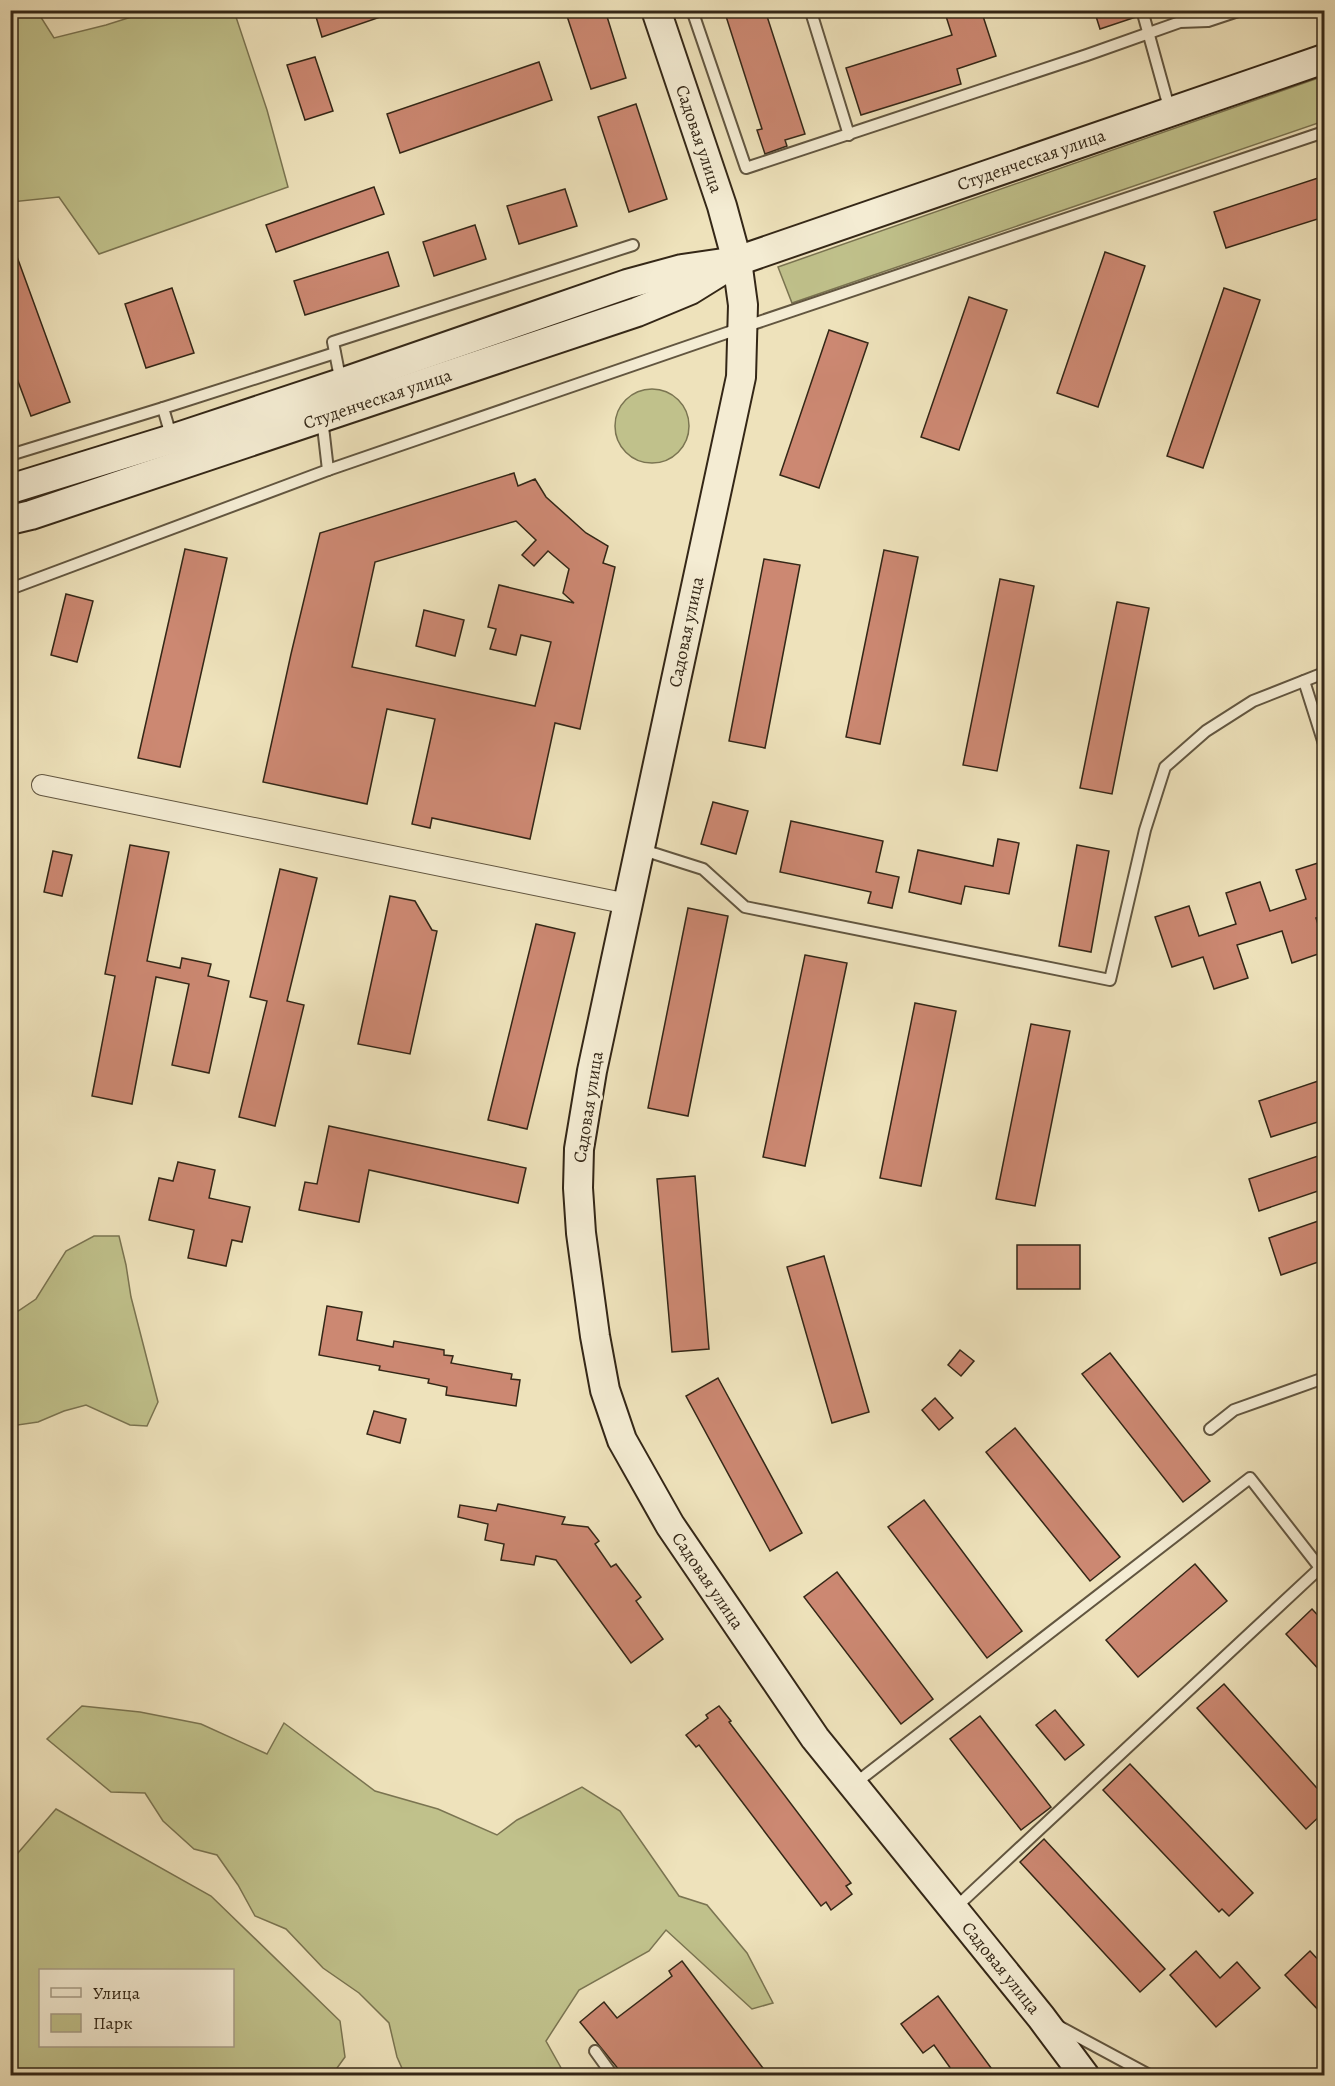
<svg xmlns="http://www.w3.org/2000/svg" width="1335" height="2086" font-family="Alegreya,serif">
	<rect width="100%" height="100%" fill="#eee2bb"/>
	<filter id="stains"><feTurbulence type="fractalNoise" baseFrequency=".00333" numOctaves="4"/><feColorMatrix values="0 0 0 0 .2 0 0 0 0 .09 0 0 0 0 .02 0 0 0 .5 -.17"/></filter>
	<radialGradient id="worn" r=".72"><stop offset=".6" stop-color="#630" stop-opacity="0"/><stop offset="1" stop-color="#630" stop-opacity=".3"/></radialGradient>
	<g fill="#c0c18b" stroke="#7a7451" stroke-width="1.5" fill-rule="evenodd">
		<polygon points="10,11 37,11 54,38 106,25 150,11 234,11 267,110 288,187 99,254 59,197 11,202"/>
		<polygon points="1324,76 1324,121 792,303 778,267"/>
		<circle cx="652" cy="426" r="37"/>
		<polygon points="94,1236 119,1236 126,1265 131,1297 158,1402 147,1426 130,1425 86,1405 64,1411 38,1422 11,1426 11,1316 36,1299 66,1251"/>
		<polygon points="82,1706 140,1712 201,1724 267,1754 284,1723 375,1791 438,1809 497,1835 517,1820 582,1787 620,1811 679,1896 707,1905 747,1953 773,2003 752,2009 666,1930 649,1951 579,1990 546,2041 565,2075 405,2075 397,2057 389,2023 359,1993 323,1968 286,1929 255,1916 238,1885 217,1855 194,1849 163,1821 145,1793 111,1792 47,1739"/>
		<path d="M 56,1809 L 211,1896 L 340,2021 L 345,2057 L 332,2075 L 11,2075 L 11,1861 ZM 232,1970 L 232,2046 L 40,2046 L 40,1970 Z"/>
	</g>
	<g fill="#cc8872" stroke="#342717" stroke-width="1.5" fill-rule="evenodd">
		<polygon points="314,10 392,10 392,13 322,37"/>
		<polygon points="565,10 605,10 626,78 591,89"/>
		<polygon points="724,10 765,10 805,134 785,140 787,146 765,154 757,130 762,129"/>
		<polygon points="944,10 981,10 996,56 957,69 961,84 861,115 846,68 952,35"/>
		<polygon points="1094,10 1135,10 1136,17 1100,29"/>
		<polygon points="315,57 333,111 305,120 287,65"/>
		<polygon points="539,62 552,100 400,153 387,114"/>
		<polygon points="636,104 667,199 629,212 598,117"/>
		<polygon points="1324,176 1324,217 1226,248 1214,212"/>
		<polygon points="374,187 384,214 276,252 266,225"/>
		<polygon points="565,189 577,226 519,244 507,206"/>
		<polygon points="475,225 486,259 434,276 423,242"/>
		<polygon points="10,243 12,243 70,402 31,416 10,360"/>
		<polygon points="388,252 399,286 305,315 294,281"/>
		<polygon points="1105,252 1145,266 1098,407 1057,393"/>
		<polygon points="172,288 194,353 146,368 125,304"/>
		<polygon points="1224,288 1260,300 1203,468 1167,456"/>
		<polygon points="969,297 1007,310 959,450 921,437"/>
		<polygon points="829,330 868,343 819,488 780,475"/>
		<path d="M 514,473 L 518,486 L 535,479 L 546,497 L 586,533 L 608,546 L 603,563 L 615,567 L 580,729 L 555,723 L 530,839 L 432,818 L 430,828 L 412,824 L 435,719 L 387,709 L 367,804 L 263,782 L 291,654 L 320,533 ZM 516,521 L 536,540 L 522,555 L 534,566 L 548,551 L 569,569 L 563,593 L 574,603 L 499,585 L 488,627 L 496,629 L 490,649 L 516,655 L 521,635 L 551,642 L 535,706 L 352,667 L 375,562 Z"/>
		<polygon points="185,549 227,558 180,767 138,758"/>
		<polygon points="884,550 918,557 880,744 846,737"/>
		<polygon points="764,559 800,565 765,748 729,741"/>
		<polygon points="1000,579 1034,586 997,771 963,765"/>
		<polygon points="66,594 93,601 77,662 51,655"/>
		<polygon points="1117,602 1149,608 1112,794 1080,788"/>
		<polygon points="424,610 464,620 455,656 416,646"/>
		<polygon points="713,802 748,811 736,854 701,844"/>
		<polygon points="791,821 883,841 876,872 899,877 892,908 868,903 871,892 780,872"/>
		<polygon points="998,839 1019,843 1009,894 965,886 961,904 909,892 918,850 993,866"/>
		<polygon points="130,845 169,852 147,961 180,968 182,958 211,964 208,976 229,981 209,1073 172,1065 189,984 156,977 132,1104 92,1096 115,976 105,974"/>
		<polygon points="1077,845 1109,851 1091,952 1059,946"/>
		<polygon points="53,851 72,855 62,896 44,892"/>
		<polygon points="1324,861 1324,915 1316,918 1324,944 1324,952 1292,963 1282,931 1237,945 1248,978 1214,989 1203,957 1172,967 1155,917 1189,906 1199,936 1236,924 1226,893 1260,882 1270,911 1306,899 1296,870"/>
		<polygon points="280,869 317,878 287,1001 304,1005 275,1126 239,1117 267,1001 250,997"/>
		<polygon points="390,896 415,901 432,930 437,931 410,1054 358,1044"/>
		<polygon points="688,908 728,916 688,1116 648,1108"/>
		<polygon points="536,924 575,933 527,1129 488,1120"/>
		<polygon points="805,955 847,963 805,1166 763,1157"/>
		<polygon points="915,1003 956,1011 921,1186 880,1178"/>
		<polygon points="1031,1024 1070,1031 1035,1206 996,1199"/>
		<polygon points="1324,1079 1324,1120 1271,1137 1259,1101"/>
		<polygon points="329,1126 526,1168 518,1203 369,1170 359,1222 299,1210 305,1182 317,1184"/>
		<polygon points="1324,1154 1324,1189 1259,1211 1249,1179"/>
		<polygon points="178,1162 215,1170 209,1198 250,1207 242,1242 232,1240 226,1266 188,1258 194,1230 149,1220 159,1178 173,1181"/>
		<polygon points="695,1176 709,1349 672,1352 657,1179"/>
		<polygon points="1324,1219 1324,1260 1281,1275 1269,1238"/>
		<rect x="1017" y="1245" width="63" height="44"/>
		<polygon points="824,1256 869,1412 832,1423 787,1267"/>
		<polygon points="327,1306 362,1312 357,1340 393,1347 394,1341 444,1350 444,1355 453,1356 451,1363 512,1374 511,1379 520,1380 516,1406 446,1395 447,1387 428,1383 429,1379 379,1370 380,1366 319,1355"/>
		<polygon points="960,1350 974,1361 961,1376 948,1365"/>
		<polygon points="1110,1353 1210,1481 1183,1502 1082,1374"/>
		<polygon points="718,1378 802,1533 770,1551 686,1396"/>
		<polygon points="935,1398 953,1418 939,1430 922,1410"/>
		<polygon points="374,1411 406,1419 400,1443 367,1434"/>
		<polygon points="1015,1428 1120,1557 1090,1581 986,1452"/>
		<polygon points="924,1500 1022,1631 987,1658 888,1527"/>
		<polygon points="498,1504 565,1517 562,1524 588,1527 599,1541 595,1544 611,1567 616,1564 641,1597 636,1601 663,1639 631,1663 556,1560 536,1556 534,1565 501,1560 504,1544 485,1540 488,1524 458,1517 460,1505 496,1511"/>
		<polygon points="1195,1564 1227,1601 1138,1677 1106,1640"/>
		<polygon points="837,1572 933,1699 901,1724 804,1597"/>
		<polygon points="1312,1609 1324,1622 1324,1675 1286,1634"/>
		<polygon points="1224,1684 1324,1796 1324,1812 1306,1829 1197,1708"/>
		<polygon points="719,1706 731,1721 729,1722 851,1883 846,1886 852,1894 831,1910 826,1902 821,1906 699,1745 696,1747 686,1735 708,1718 706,1715"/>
		<polygon points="1055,1710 1084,1745 1065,1760 1036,1725"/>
		<polygon points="980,1716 1051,1807 1021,1830 950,1739"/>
		<polygon points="1130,1764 1253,1893 1229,1916 1222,1909 1219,1912 1103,1790"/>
		<polygon points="1044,1839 1165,1969 1140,1992 1020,1862"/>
		<polygon points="1196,1951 1220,1978 1237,1962 1260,1988 1216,2027 1170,1975"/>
		<polygon points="1310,1951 1324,1966 1324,2016 1285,1975"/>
		<polygon points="682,1961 769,2076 624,2076 580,2022 604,2002 617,2018 672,1976 669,1971"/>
		<polygon points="938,1996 997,2076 956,2076 934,2045 923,2053 901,2024"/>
	</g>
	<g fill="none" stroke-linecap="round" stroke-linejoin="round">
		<g stroke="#625640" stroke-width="14">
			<g id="lane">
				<polyline points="692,10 746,168 1087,55 1180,22 1208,21 1241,10"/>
				<polyline points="815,10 811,12 849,135"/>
				<polyline points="1142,10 1170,111"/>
				<polyline points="341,383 333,342 633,245"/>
				<polyline points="172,439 163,408 335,353"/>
				<polyline points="10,455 163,408"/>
				<polyline points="328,470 744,327 1324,132"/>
				<polyline points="10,589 328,470 322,418"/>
				<polyline points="1304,681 1324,744"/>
				<polyline points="640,849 703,869 745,907 1110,980 1145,830 1165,767 1206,731 1253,701 1324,673"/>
				<polyline points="1210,1429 1234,1410 1324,1378"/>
				<polyline points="853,1785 1250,1478 1324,1573"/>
				<polyline points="954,1909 1320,1568"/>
				<polyline points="1060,2027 1151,2076"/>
				<polyline points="595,2051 613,2076"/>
			</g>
		</g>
		<g stroke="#625640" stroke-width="22">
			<polyline id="street" points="42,785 628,904"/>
		</g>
		<g stroke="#342717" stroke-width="32">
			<g id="secondary">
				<path id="s1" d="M 656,10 L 722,206 L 737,261 L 743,305 L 741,377 L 592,1071 L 579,1149 L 578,1188 L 581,1233 L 595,1336 L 605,1390 L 622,1440 L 670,1525 L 815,1738 L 1041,2017 L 1085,2076"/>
				<path id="s2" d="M 10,489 L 172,439 L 341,383 L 627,284 L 682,269 L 737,261 L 1324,59"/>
				<path id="s3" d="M 10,520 L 31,515 L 637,312 L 690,290 L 727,267"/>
			</g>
		</g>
		<use href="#lane" stroke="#f4ecd3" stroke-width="10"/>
		<use href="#street" stroke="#f4ecd3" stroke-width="20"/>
		<use href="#secondary" stroke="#f4ecd3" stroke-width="28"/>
	</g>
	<g text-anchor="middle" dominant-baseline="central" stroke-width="6" stroke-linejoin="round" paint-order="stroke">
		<g font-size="18" fill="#342717" stroke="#f4ecd3">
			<text stroke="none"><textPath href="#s1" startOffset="136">Садовая улица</textPath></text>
			<text stroke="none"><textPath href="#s2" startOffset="1074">Студенческая улица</textPath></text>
			<text stroke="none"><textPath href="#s3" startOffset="387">Студенческая улица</textPath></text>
			<text transform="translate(686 632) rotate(-78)">Садовая улица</text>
			<text transform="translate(588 1107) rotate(-81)">Садовая улица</text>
			<text stroke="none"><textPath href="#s1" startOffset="1630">Садовая улица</textPath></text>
			<text stroke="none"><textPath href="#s1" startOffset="2116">Садовая улица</textPath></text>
		</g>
	</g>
	<rect width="1335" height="2086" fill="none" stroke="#eee2bb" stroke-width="36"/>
	<rect x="12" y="12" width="1311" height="2062" fill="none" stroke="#342717" stroke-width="3"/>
	<rect x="18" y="18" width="1299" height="2050" fill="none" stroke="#342717" stroke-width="1.5"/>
	<rect x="39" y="1969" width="195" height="78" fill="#f4ecd3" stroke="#a79d88" stroke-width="1.5"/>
	<rect x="51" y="1988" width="30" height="9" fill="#f4ecd3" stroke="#a79d88" stroke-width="1.5"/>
	<text x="93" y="1999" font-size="18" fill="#342717">Улица</text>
	<rect x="51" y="2014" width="30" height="18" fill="#c0c18b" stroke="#a79d88" stroke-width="1.5"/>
	<text x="93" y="2029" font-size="18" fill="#342717">Парк</text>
	<rect width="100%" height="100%" filter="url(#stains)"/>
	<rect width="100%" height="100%" fill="url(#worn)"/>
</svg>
